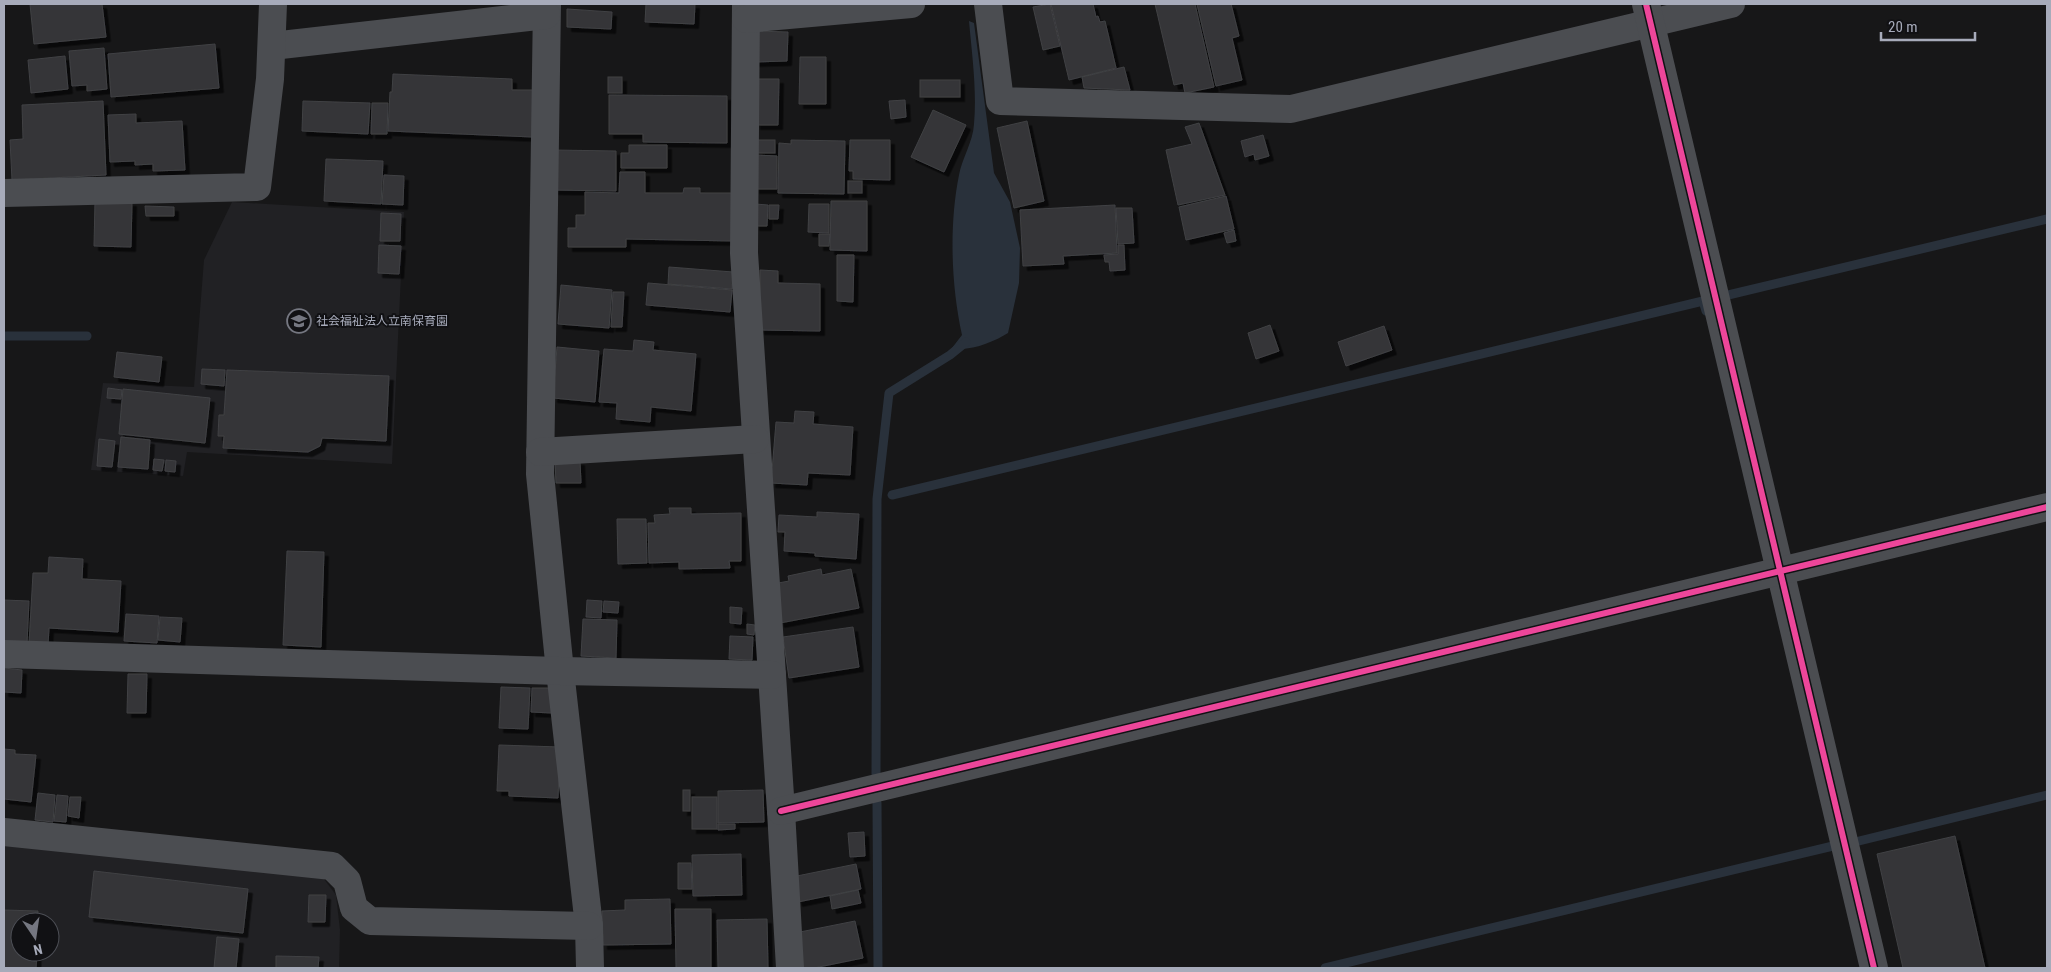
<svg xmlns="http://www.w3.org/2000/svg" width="2051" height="972" font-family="'Roboto Condensed','Noto Sans JP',sans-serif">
	<defs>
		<filter id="shadow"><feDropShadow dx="4.5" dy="4.5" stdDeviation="0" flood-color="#0009"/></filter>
	</defs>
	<rect width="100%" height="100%" fill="#171718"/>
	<g fill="#212124" fill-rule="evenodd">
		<polygon points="232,202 404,212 392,464 187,452 183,476 91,470 103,383 194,387 204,260"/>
		<path d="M 4,844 L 321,875 L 336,895 L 340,930 L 339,968 L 4,968 ZM 20,922 L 50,922 L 50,952 L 20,952 Z"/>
	</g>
	<path fill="#29313b" d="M 969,21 L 974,23 L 994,173 L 1010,202 L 1020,248 L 1019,283 L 1008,333 C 994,342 969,352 952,348 L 962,335 C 951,285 949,225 959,175 C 962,158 973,142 974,124 C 977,90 972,55 969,21 Z"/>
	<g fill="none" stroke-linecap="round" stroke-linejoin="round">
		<g stroke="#29313b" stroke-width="9">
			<polyline points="1724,296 2047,219"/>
			<polyline points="4,336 87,336"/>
			<polyline points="892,495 1703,301 1706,311"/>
			<polyline points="876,774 877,499 889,393 950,355 966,342"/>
			<polyline points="877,803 878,968"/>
			<polyline points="1859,841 2047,795"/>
			<polyline points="1325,968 1833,846"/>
		</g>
	</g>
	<g fill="#353537" stroke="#404144" filter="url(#shadow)">
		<polygon points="30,4 102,4 106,37 34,44"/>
		<polygon points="646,4 695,4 694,24 645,22"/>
		<polygon points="1050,4 1060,46 1043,50 1033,7"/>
		<polygon points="1051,4 1093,4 1096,17 1098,16 1100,22 1105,21 1116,68 1069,80"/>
		<polygon points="1155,4 1195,4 1214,87 1185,93 1183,83 1174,85"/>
		<polygon points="1197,4 1231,4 1239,36 1232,38 1242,80 1216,86"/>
		<polygon points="567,9 612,12 611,29 567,27"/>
		<polygon points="754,31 788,32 787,61 754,62"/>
		<polygon points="215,44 219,88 111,97 108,54"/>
		<polygon points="104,48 107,89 87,91 87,85 72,86 69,51"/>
		<polygon points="65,56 68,89 31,93 28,60"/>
		<polygon points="800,57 826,57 826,104 799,104"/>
		<polygon points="1124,67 1130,90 1084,88 1082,77"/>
		<polygon points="393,74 512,79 512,90 535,90 533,137 388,131 390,92 392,92"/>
		<rect x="608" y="77" width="14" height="16"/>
		<polygon points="757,79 779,79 778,125 756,125"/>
		<rect x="920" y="80" width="40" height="17"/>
		<polygon points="609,95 727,96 727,143 643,142 643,134 609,134"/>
		<polygon points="905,100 906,117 891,119 889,101"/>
		<polygon points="103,101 106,175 12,180 10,140 23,139 22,105"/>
		<polygon points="303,101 370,103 368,134 302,131"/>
		<polygon points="372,103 388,103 387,134 371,134"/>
		<polygon points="933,110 966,125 944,172 911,157"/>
		<polygon points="136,114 136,123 182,121 185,170 153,171 153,164 135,165 135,161 110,162 108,115"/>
		<polygon points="1027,121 1044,201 1014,208 997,128"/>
		<polygon points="1199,123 1225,195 1178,205 1166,150 1192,144 1185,127"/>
		<polygon points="1263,135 1269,156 1255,160 1254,154 1245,157 1241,141"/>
		<rect x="756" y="140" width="19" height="13"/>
		<polygon points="791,140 845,141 844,194 778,193 779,143 791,144"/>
		<polygon points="850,140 890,140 890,180 853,179 853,171 849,171"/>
		<polygon points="629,145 667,145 667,168 621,168 621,153 629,153"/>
		<polygon points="553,150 616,151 616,191 552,190"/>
		<polygon points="755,155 777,156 777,189 755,189"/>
		<polygon points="326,159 383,161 381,204 324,201"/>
		<polygon points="620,172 645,172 645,193 683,193 684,188 700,188 700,193 733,193 733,241 626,239 626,247 568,247 568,228 576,228 576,215 585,215 585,192 619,193"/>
		<polygon points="384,175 404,176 403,205 382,204"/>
		<rect x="848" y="181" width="14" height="12"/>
		<polygon points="1226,196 1234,229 1186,240 1179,207"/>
		<polygon points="95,201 132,202 131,247 94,246"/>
		<polygon points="831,201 867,201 867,251 830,250"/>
		<polygon points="755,204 768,205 767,226 755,226"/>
		<polygon points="809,204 829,204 829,233 808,232"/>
		<polygon points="769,205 779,205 778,219 769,219"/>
		<polygon points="1115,205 1117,253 1063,256 1064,264 1023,266 1020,210"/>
		<polygon points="145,206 174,207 174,216 146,216"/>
		<polygon points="1116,208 1132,208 1134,243 1118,244"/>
		<polygon points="381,213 401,214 400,241 380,241"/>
		<polygon points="1234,230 1236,241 1227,243 1224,233"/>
		<polygon points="819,234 830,234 829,246 819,246"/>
		<polygon points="379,245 401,246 399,274 378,273"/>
		<polygon points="1118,245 1124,245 1125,270 1110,271 1109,262 1105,262 1104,255 1118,254"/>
		<polygon points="837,255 854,255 853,302 837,301"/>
		<polygon points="669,267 733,272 732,289 668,284"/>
		<polygon points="760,270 778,271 778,283 820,284 820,331 760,330"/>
		<polygon points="648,283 732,290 730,312 646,305"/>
		<polygon points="561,285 612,290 609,328 558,324"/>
		<polygon points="613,292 624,292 622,327 611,327"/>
		<polygon points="1270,325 1279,351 1256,359 1248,333"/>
		<polygon points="1384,326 1392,350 1346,366 1338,342"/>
		<polygon points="634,340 654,342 653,350 696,354 691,411 651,407 650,422 616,419 617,403 599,402 604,349 633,351"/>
		<polygon points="557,347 599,351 595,402 553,398"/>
		<polygon points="117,352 162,357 159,382 114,377"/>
		<polygon points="202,369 225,370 224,386 201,384"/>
		<polygon points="227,370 389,376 386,441 322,438 320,446 308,452 223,448 224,436 218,436 219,415 224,415"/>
		<polygon points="108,388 122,390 121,399 107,398"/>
		<polygon points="123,389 210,398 205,443 119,434"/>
		<polygon points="795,411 814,412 813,424 853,427 850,475 808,473 807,485 771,483 776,422 794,423"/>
		<polygon points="121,437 150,440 148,469 118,467"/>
		<polygon points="99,439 115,441 112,467 97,466"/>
		<polygon points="154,459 164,460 162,471 153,470"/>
		<polygon points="166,460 176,461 175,472 165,471"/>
		<polygon points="555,461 580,461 581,483 556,483"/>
		<polygon points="669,508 691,508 691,514 741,513 741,561 729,561 730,568 679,569 679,562 649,563 648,523 655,523 654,515 670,514"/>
		<polygon points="817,512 859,514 856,559 815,556 815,553 784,551 785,532 778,532 779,515 817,517"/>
		<polygon points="617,519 646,519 647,563 618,564"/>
		<polygon points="287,551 324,552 321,647 283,645"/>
		<polygon points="49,557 83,559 82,579 121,581 118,632 49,628 48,645 29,644 33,573 48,573"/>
		<polygon points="821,569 822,575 851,569 859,608 780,623 773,584 789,581 788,576"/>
		<polygon points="4,600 29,601 27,644 4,643"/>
		<polygon points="587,600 602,601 601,618 586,617"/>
		<polygon points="604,601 619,602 618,613 603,612"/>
		<polygon points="730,607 742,608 741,624 730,623"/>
		<polygon points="126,614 159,616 157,643 124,641"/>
		<polygon points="160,617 182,618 180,642 158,640"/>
		<polygon points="583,619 617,620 616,658 581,656"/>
		<polygon points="747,624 755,625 754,635 747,634"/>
		<polygon points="853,627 859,667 789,678 783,637"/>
		<polygon points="730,636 753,637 752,660 729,659"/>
		<polygon points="4,668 22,670 21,693 4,692"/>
		<polygon points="128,674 147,674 146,713 127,713"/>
		<polygon points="501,687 530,688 528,729 499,728"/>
		<polygon points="532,688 553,688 552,713 531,712"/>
		<polygon points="499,745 560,747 558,798 509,796 509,791 497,791"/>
		<polygon points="4,749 15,750 15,754 36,755 31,802 4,799"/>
		<rect x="683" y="790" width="7" height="21"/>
		<polygon points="763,790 764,822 718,823 718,791"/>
		<polygon points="38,793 55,795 53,822 35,820"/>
		<polygon points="57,795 68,796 66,822 54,821"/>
		<polygon points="70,797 81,797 79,818 68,816"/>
		<rect x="692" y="797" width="25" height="32"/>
		<polygon points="718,824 735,824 735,829 718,830"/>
		<polygon points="864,832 865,856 850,857 848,833"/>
		<polygon points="1955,836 1985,968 1903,968 1877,854"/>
		<polygon points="741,854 742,895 693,896 692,855"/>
		<polygon points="678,863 691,863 692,889 678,889"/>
		<polygon points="856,864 861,889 798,902 792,877"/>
		<polygon points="94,871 248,889 243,933 89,917"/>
		<polygon points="858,890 861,903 832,909 830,896"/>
		<polygon points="309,895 326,895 325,922 308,922"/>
		<polygon points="670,899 671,944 603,945 602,911 625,910 625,900"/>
		<polygon points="675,909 711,909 711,968 676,968"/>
		<polygon points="4,910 38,911 37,922 20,922 20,952 37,952 36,968 4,968"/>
		<polygon points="767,919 768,968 718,968 717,920"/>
		<polygon points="855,921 863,958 814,968 802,968 795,933"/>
		<polygon points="217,937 239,939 236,968 214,968"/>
		<polygon points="276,956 319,957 318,968 276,968"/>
	</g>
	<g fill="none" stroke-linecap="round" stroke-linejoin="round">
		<g stroke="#4b4d51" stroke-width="28">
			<polyline points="547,4 540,474 560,671 589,926 590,968"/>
			<polyline points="746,4 744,253 781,811 790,968"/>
			<polyline points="988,4 1000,101 1291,109 1731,4"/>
			<polyline points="1646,4 1874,968"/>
			<polyline points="746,19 911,4"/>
			<polyline points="272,46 546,15"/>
			<polyline points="4,193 257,187 270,79 273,4"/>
			<polyline points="540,452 755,439"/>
			<polyline points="4,654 560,671 772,675"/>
			<polyline points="781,811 2047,507"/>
			<polyline points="4,832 332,866 347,881 354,908 370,921 589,926"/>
		</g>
		<g stroke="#111114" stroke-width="9">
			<g id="cycleway">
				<polyline points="1646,4 1874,968"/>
				<polyline points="781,811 2047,507"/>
			</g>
		</g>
		<use href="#cycleway" stroke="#ed469a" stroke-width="6"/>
	</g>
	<defs>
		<g id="school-ring" transform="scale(1.25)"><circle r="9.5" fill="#111114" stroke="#757781" stroke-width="1.5"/><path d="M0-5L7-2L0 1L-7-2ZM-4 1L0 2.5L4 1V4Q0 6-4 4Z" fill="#757781"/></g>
	</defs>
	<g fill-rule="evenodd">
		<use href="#school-ring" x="299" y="321"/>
	</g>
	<g text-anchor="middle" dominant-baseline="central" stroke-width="4" stroke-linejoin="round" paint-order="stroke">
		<g font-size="12" fill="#a7abba" stroke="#111114" text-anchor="start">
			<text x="316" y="321">社会福祉法人立南保育園</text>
		</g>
	</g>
	<rect width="2051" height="972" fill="none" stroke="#a7abba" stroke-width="10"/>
	<g transform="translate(35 937) rotate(167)"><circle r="24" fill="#111114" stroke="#4d4f56"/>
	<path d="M0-4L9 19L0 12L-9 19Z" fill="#757781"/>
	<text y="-8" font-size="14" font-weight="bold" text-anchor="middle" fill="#a7abba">N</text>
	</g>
	<path d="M1881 32v8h94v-8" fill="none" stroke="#a7abba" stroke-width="2.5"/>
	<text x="1888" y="32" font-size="15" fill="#a7abba" stroke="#111114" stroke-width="4" paint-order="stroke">20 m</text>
</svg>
